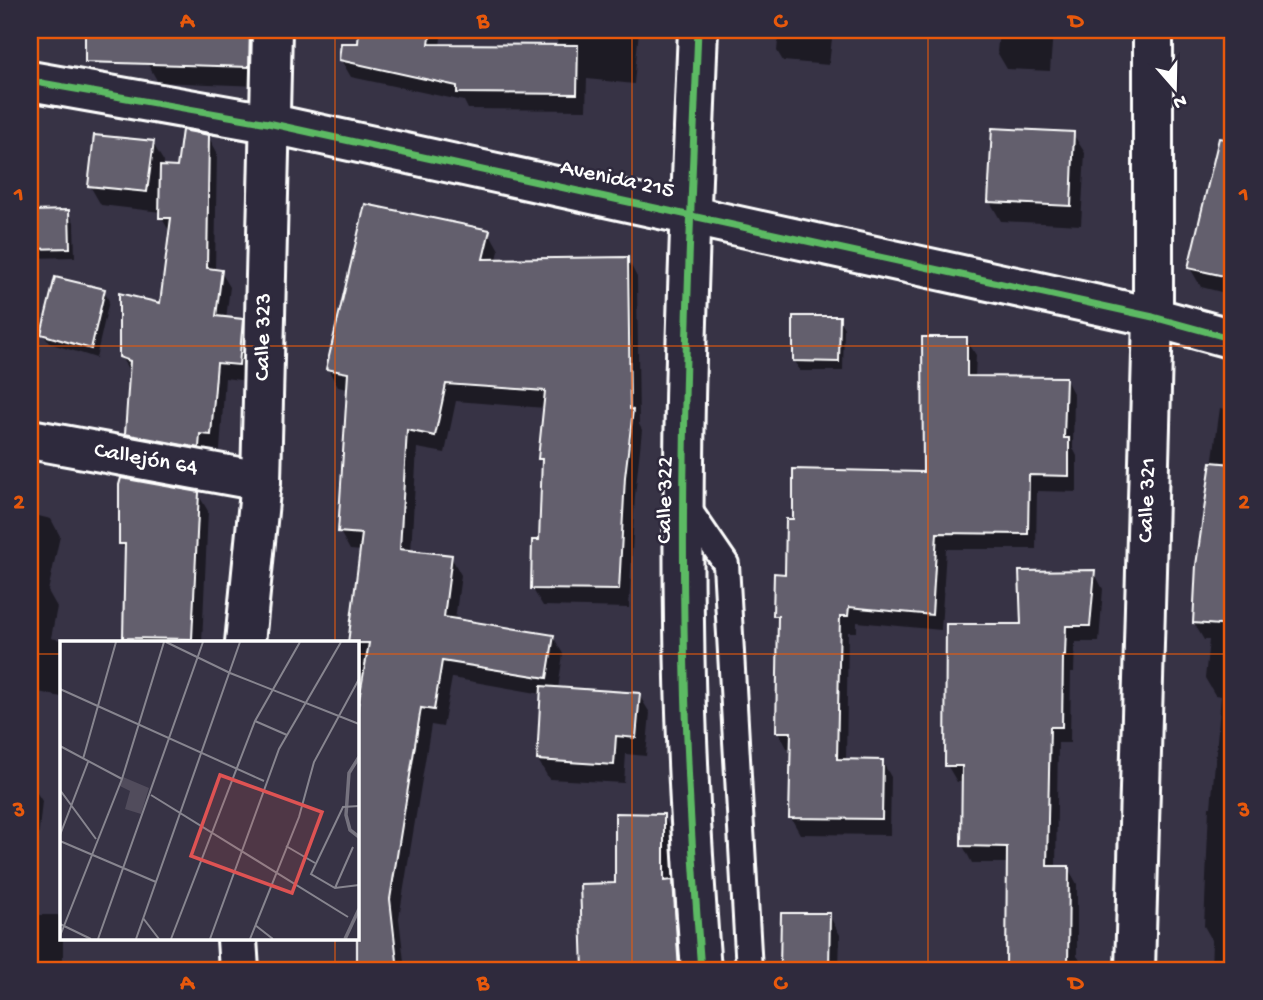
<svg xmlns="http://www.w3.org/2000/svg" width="1263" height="1000" font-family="'Gochi Hand',sans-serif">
	<rect width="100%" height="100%" fill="#373345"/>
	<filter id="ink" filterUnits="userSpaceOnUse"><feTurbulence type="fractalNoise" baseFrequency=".0143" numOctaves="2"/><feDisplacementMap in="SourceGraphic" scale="14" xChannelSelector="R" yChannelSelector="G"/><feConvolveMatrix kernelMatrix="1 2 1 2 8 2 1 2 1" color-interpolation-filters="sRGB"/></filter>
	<g filter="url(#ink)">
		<g fill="#0007">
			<polygon points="149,30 263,30 259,86 158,82 147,63"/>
			<polygon points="360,30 442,30 440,46 557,46 558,30 639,30 634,84 587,79 586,110 468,109 464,101 351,77 341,60 359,45"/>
			<polygon points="779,30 833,30 829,65 783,61 777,51"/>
			<polygon points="999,30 1053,30 1050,71 1007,69 997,52"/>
			<polygon points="1073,134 1085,153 1081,225 1001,221 990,202"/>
			<polygon points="208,136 217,152 215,271 221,272 230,287 226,319 242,321 251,337 247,381 225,378 220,450 208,449 208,463 136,450 126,434 131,374 121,357 161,305 171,234 161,217 161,212 101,205 90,186 152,142 164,162 163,168 179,168"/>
			<polygon points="1205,201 1233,208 1233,295 1201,287 1190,268"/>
			<polygon points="68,212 74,222 75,257 30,258 30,213"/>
			<polygon points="489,232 499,250 497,260 627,258 637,277 639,424 642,430 635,496 629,608 543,606 532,588 540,542 544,465 540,459 545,408 456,401 445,453 417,448 411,552 451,557 461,575 455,620 553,636 563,654 558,689 639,695 650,713 646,756 626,754 624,783 549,779 538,760 542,694 452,678 443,727 431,725 399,918 405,970 341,970 341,967 366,967 357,930 357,643 350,643 362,551 350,550 340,532 348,389 338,387 328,369"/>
			<polygon points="104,291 109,301 96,358 49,343 43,334"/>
			<polygon points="838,318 844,328 843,371 800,371 795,361"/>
			<polygon points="966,339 976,355 975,378 1065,378 1074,395 1073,448 1077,456 1077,492 1037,491 1036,549 946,549 941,630 857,622 857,632 848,632 846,761 882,761 891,777 890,835 800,834 791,818 793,748 787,748 778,731 780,623 775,615 787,575 794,521 925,473"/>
			<polygon points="1220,408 1233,410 1233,970 1211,970 1212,940 1204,926 1209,807 1211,807 1221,696 1215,695 1205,678 1209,640 1204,640 1194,623 1198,565"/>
			<polygon points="198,494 208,511 202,643 125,643 126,553 121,543"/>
			<polygon points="30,514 51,519 60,536 48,591 57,607 51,638 78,643 61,643 61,697 30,690"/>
			<polygon points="1094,572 1103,589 1099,642 1075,642 1074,672 1071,672 1070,743 1058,743 1056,868 1068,868 1077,884 1077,956 1087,970 1005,970 1005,955 1008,955 1009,863 972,863 963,846 964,782 957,782 947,765 1022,626"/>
			<polygon points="30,782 42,801 32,899 30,899"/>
			<polygon points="663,816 674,835 674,887 683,902 688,970 591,970 585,960"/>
			<polygon points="30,915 58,915 61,921 61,939 63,939 63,970 30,970"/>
			<polygon points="783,915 829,915 840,935 839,970 782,970"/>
			<polygon points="107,965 182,966 184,970 107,970"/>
			<polygon points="855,967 908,967 910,970 855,970"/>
		</g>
		<g fill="#635f6d" stroke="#fff" stroke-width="2">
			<polygon points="85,30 250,30 249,67 85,62"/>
			<polygon points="359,30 431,30 429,44 578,45 577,94 457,93 457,86 339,60 341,43 358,43"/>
			<polygon points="992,128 1074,132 1071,206 988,202"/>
			<polygon points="182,130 209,135 207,268 222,270 216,316 243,319 239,365 217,363 211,435 200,434 199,448 125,434 130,361 119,357 119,293 160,303 171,218 159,218 160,166 177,167"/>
			<polygon points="94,135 154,141 147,192 88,186"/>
			<polygon points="1219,138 1233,140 1233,278 1188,268"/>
			<polygon points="365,204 490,230 483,259 628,257 630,409 633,410 625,477 619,590 531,589 532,540 539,540 542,459 538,459 545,391 446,384 435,436 407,430 400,549 452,555 444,617 554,635 547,678 442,661 434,710 421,708 390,899 398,970 357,970 357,711 369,643 348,643 362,534 338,532 348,373 326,369"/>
			<polygon points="69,210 70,248 30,249 30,211"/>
			<polygon points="55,277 105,289 91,349 41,334"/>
			<polygon points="793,316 840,316 839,362 793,361"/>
			<polygon points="922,337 967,337 967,376 1066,377 1064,438 1069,438 1069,476 1029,475 1028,534 937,533 932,615 849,607 848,616 840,616 837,759 883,760 882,819 789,818 791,732 776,732 778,616 773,616 774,573 785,574 786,519 793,519 793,469 923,472"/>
			<polygon points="1211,462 1233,464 1233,626 1193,623 1196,565"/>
			<polygon points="121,478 199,492 192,639 123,638 125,544 119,544 119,485"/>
			<polygon points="1095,570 1090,626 1066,626 1065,656 1063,656 1062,727 1050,727 1047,866 1069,866 1068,970 1006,970 1007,847 961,846 962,766 945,766 946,624 1021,624 1019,571"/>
			<polygon points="541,686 640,693 636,738 616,736 614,765 537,760"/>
			<polygon points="615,813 664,814 664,881 673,880 679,970 583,970 580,884 615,883"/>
			<polygon points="781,913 830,913 829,970 780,970"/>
		</g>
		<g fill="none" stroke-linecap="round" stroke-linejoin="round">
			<g stroke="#fff" stroke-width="30">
				<polyline id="lane" points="685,504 726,564 749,970"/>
			</g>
			<g stroke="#fff" stroke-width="44">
				<g id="street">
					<path d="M 698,30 C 690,227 681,424 684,622 C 685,738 692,854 701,970"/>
					<polyline points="30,81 268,123 1153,317 1233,339"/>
					<polyline points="30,439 261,481"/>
					<polyline points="245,643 261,481 272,30"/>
					<polyline points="237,939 239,970"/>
					<polyline points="1135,970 1153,317 1153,30"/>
				</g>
			</g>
			<use href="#lane" stroke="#2f2a3d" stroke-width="24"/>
			<use href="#street" stroke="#2f2a3d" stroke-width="38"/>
			<g stroke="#2f2a3d" stroke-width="11">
				<g id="cycleway">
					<path d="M 698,30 C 690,227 681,424 684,622 C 685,738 692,854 701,970"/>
					<polyline points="30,81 268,123 1153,317 1233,339"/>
				</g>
			</g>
			<use href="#cycleway" stroke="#5cba63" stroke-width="7"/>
		</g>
	</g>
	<path fill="none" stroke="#e8590c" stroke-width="2" stroke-opacity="0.55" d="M 335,30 L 335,643M 632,30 L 632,970M 928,30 L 928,970M 30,346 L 1233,346M 30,654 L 61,654M 357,654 L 1233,654M 335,939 L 335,970"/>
	<g text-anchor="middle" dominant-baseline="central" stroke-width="5" stroke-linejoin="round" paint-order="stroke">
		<g font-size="23" fill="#fff" stroke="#2f2a3d">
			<text transform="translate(617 180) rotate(12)">Avenida 215</text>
			<text transform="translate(264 337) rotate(-89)">Calle 323</text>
			<text transform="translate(146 460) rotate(10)">Callejón 64</text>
			<text transform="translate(666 500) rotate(-89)">Calle 322</text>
			<text transform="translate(1148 500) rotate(-88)">Calle 321</text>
		</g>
	</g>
	<g transform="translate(60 641)">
		<rect width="299" height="299" fill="#373345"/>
		<path d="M 63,136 L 89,147 L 81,173 L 65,168 L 70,150 L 60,145 Z" fill="#514c5c"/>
		<path fill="none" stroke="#76737f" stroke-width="3.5" d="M 299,116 L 289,132 L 286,174 L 290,189 L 299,196M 285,298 L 299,268"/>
		<path fill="none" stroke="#87858f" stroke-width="2" d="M 106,1 L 170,32 L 299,83M 0,48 L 204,140M 195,80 L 227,94M 0,105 L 62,138M 23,118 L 56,1M 0,149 L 36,198M 91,154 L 288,276M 299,165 L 283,166 L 251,233 L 275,247 L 299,244M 0,194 L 28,121M 0,200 L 96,241M 226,205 L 255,222M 275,247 L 293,206M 83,277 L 99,298M 0,283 L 31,298M 195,284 L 213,298M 0,295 L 62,138 L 104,1M 38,298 L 143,1M 76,298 L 180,1M 111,298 L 195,80 L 240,1M 150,298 L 219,108 L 281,1M 190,298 L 239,176 L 254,121 L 299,38"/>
		<path fill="#de5353" fill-opacity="0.15" stroke="#de5353" stroke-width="3.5" d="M 160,134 L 262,171 L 232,252 L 131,215 Z"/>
		<rect width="299" height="299" fill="none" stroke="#fff" stroke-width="3.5"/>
	</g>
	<rect width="1263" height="1000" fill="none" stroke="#2f2a3d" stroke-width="77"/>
	<g transform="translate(1175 88) rotate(160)" stroke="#2f2a3d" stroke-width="5" paint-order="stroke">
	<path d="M0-5L12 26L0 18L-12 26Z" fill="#ffffff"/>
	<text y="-10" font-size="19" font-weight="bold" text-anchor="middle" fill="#ffffff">N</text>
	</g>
	<rect x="38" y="38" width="1186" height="924" fill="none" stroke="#e8590c" stroke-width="2.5"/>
	<g font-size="23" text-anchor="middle" font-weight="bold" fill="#e8590c">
		<text x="187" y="27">A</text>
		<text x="483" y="27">B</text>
		<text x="780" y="27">C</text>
		<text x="1076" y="27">D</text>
		<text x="19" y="200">1</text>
		<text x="1244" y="200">1</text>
		<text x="19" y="508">2</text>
		<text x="1244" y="508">2</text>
		<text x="19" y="816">3</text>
		<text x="1244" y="816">3</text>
		<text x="187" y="989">A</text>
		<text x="483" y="989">B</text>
		<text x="780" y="989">C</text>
		<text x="1076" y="989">D</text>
	</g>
</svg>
